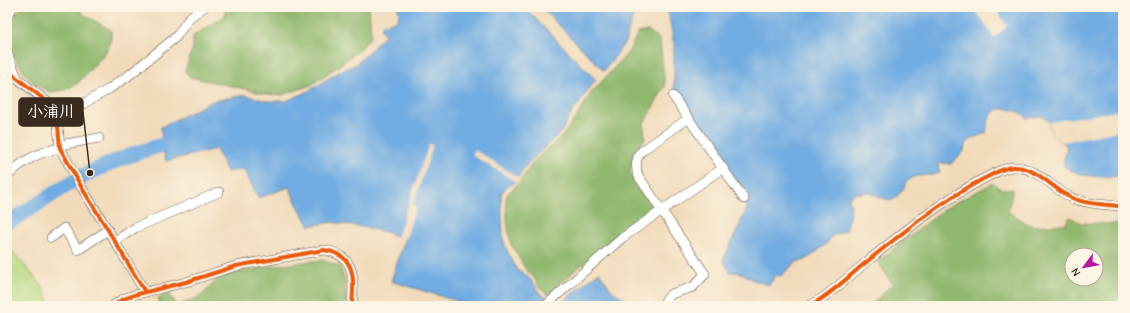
<svg xmlns="http://www.w3.org/2000/svg" width="1130" height="313" font-family="'Comic Neue','Klee One',sans-serif">
	<rect width="100%" height="100%" fill="#fcf5e5"/>
	<filter id="ink" filterUnits="userSpaceOnUse"><feTurbulence type="fractalNoise" baseFrequency=".025" numOctaves="2"/><feDisplacementMap in="SourceGraphic" scale="8" xChannelSelector="R" yChannelSelector="G"/><feConvolveMatrix kernelMatrix="1 2 1 2 8 2 1 2 1" color-interpolation-filters="sRGB"/></filter>
	<filter id="wash" filterUnits="userSpaceOnUse"><feTurbulence type="fractalNoise" baseFrequency=".012" numOctaves="4" result="noise"/><feDisplacementMap in="SourceGraphic" scale="16" xChannelSelector="R" yChannelSelector="G"/><feGaussianBlur stdDeviation="0.9" result="paint"/><feColorMatrix in="noise" values="0 0 0 0 0 0 0 0 0 0 0 0 0 0 0 0 0 1.4 0 .05"/><feComposite in="paint" operator="in"/></filter>
	<g filter="url(#wash)">
		<rect width="100%" height="100%" fill="#f1daba"/>
		<polygon fill="#b6d87f" stroke="#78814e" points="11,250 42,286 52,306 7,306 7,254"/>
		<g fill="#90b86e" stroke="#667146" fill-rule="evenodd">
			<polygon points="22,7 74,7 88,17 111,30 111,39 106,52 78,83 65,90 50,92 35,84 25,74 12,53 8,37 8,27 13,17"/>
			<polygon points="225,7 369,7 371,36 362,47 341,64 311,85 282,95 265,94 246,89 190,77 185,71 193,47 193,36 225,16"/>
			<polygon points="649,31 657,37 660,41 665,86 644,123 645,139 633,152 630,172 650,203 649,211 593,258 580,266 548,295 540,288 533,276 526,270 511,244 507,221 506,199 508,193 518,184 534,161 562,136 576,118 591,93 628,53 638,33"/>
			<path d="M 993,183 L 1001,189 L 1013,189 L 1008,212 L 1032,226 L 1065,224 L 1070,217 L 1081,223 L 1123,224 L 1123,306 L 870,306 L 892,284 L 878,261 L 949,206 ZM 1072,255 L 1096,255 L 1096,279 L 1072,279 Z"/>
			<path d="M 321,260 L 334,264 L 340,267 C 346,282 347,290 345,306 L 161,306 L 158,298 L 169,293 L 177,306 L 201,296 L 221,276 L 272,266 Z"/>
		</g>
		<g fill="#71ace2" stroke="#566b80">
			<polygon points="398,7 524,7 596,80 588,89 581,101 573,110 561,132 531,160 523,169 516,182 506,187 501,194 503,238 506,248 517,270 528,277 535,285 540,294 560,304 599,272 612,291 636,306 473,306 391,281 405,239 389,233 369,228 331,222 310,226 298,206 289,187 258,198 244,169 227,172 216,149 166,161 162,145 161,127 213,101 245,95 267,101 286,101 309,91 337,73 355,65 368,53 385,35 381,29 383,24 387,25 389,23 397,20 399,16"/>
			<polygon points="541,7 642,7 633,16 625,42 619,51 604,71"/>
			<path d="M 665,7 L 1123,7 L 1123,176 C 1102,177 1082,179 1064,166 L 1064,160 L 1067,147 L 1063,142 L 1052,135 L 1049,122 L 1043,116 L 1027,118 C 1019,110 1001,104 992,114 C 988,119 987,128 986,133 L 972,138 L 965,145 L 964,151 L 951,164 L 940,163 L 938,166 L 940,172 L 933,175 L 916,176 L 906,182 C 904,190 898,196 891,201 L 868,192 L 852,194 L 848,200 L 851,205 L 847,230 L 832,236 L 827,243 L 814,254 L 806,260 L 796,262 L 781,276 L 776,275 L 769,285 L 753,280 L 742,273 L 730,272 L 723,260 L 748,207 L 744,204 L 750,201 L 674,88 L 674,45 L 669,16 Z"/>
		</g>
		<g fill="#f1daba">
			<polygon points="973,7 994,7 1007,26 994,38"/>
			<polygon points="1123,110 1123,130 1063,142 1052,135 1049,122"/>
			<polygon points="429,144 433,146 413,205 416,207 405,240 397,237"/>
			<polygon points="475,150 519,178 516,182 472,155"/>
		</g>
		<g fill="none" stroke-linecap="round" stroke-linejoin="round">
			<g stroke="#71ace2" stroke-width="2.5">
				<polyline points="7,76 24,89"/>
				<polyline points="28,92 50,113"/>
			</g>
			<path stroke="#71ace2" stroke-width="15" d="M 7,223 C 28,211 48,197 69,184 C 98,167 130,154 162,145"/>
		</g>
	</g>
	<g filter="url(#ink)">
		<g fill="none" stroke-linecap="round" stroke-linejoin="round">
			<g stroke="#564435" stroke-width="10">
				<g id="minor">
					<polyline points="7,16 13,7"/>
					<polyline points="7,51 9,58 17,77"/>
					<polyline points="7,70 51,105 55,109 57,115 60,148 82,188 108,230 145,292"/>
					<polyline points="673,96 744,199"/>
					<polyline points="55,109 63,110 74,108 83,104 109,89 128,76 176,37 190,17 204,7"/>
					<polyline points="60,145 99,138"/>
					<path d="M 7,177 C 21,161 39,152 60,148"/>
					<polyline points="51,238 64,228 78,250 108,230"/>
					<polyline points="115,241 135,228 219,192"/>
					<path d="M 113,306 L 121,300 L 134,295 L 186,282 L 236,266 L 324,250 C 357,255 354,279 352,306"/>
					<polyline points="545,306 622,238 723,168"/>
					<path d="M 661,306 L 671,294 L 693,287 L 705,274 L 639,177 C 635,169 635,156 643,150 L 689,118"/>
					<path d="M 809,306 C 829,296 847,278 864,264 C 902,233 940,202 983,179 C 992,175 1003,167 1014,167 C 1038,167 1052,189 1072,198 C 1087,205 1107,204 1123,207"/>
				</g>
			</g>
			<use href="#minor" stroke="#fff" stroke-width="9"/>
			<g stroke="#fcf5e5" stroke-width="6">
				<g id="cycleway">
					<polyline points="7,70 51,105 55,109 57,115 60,148 82,188 108,230 145,292"/>
					<path d="M 113,306 L 121,300 L 134,295 L 186,282 L 236,266 L 324,250 C 357,255 354,279 352,306"/>
					<path d="M 809,306 C 829,296 847,278 864,264 C 902,233 940,202 983,179 C 992,175 1003,167 1014,167 C 1038,167 1052,189 1072,198 C 1087,205 1107,204 1123,207"/>
				</g>
			</g>
			<use href="#cycleway" stroke="#e8590c" stroke-width="4"/>
		</g>
	</g>
	<path fill="none" stroke="#3b2a1e" stroke-width="1.5" d="M90 173L83 112"/>
	<circle fill="#3b2a1e" stroke="#fcf5e5" stroke-width="1.5" cx="90" cy="173" r="4"/>
	<rect fill="#3b2a1e" stroke="#3b2a1e" stroke-width="1.5" x="19" y="98" width="64" height="28" rx="4"/>
	<g font-size="16" text-anchor="middle" font-weight="bold" fill="#fff">
		<text x="51" y="117">小浦川</text>
	</g>
	<rect width="1130" height="313" fill="none" stroke="#fcf5e5" stroke-width="24"/>
	<g transform="translate(1084 267) rotate(238)"><circle r="19" fill="#fcf5e5" stroke="#afa495"/>
	<path d="M0-3L7 15L0 10L-7 15Z" fill="#b5179e"/>
	<text y="-6" font-size="11" font-weight="bold" text-anchor="middle" fill="#3b2a1e">N</text>
	</g>
</svg>
